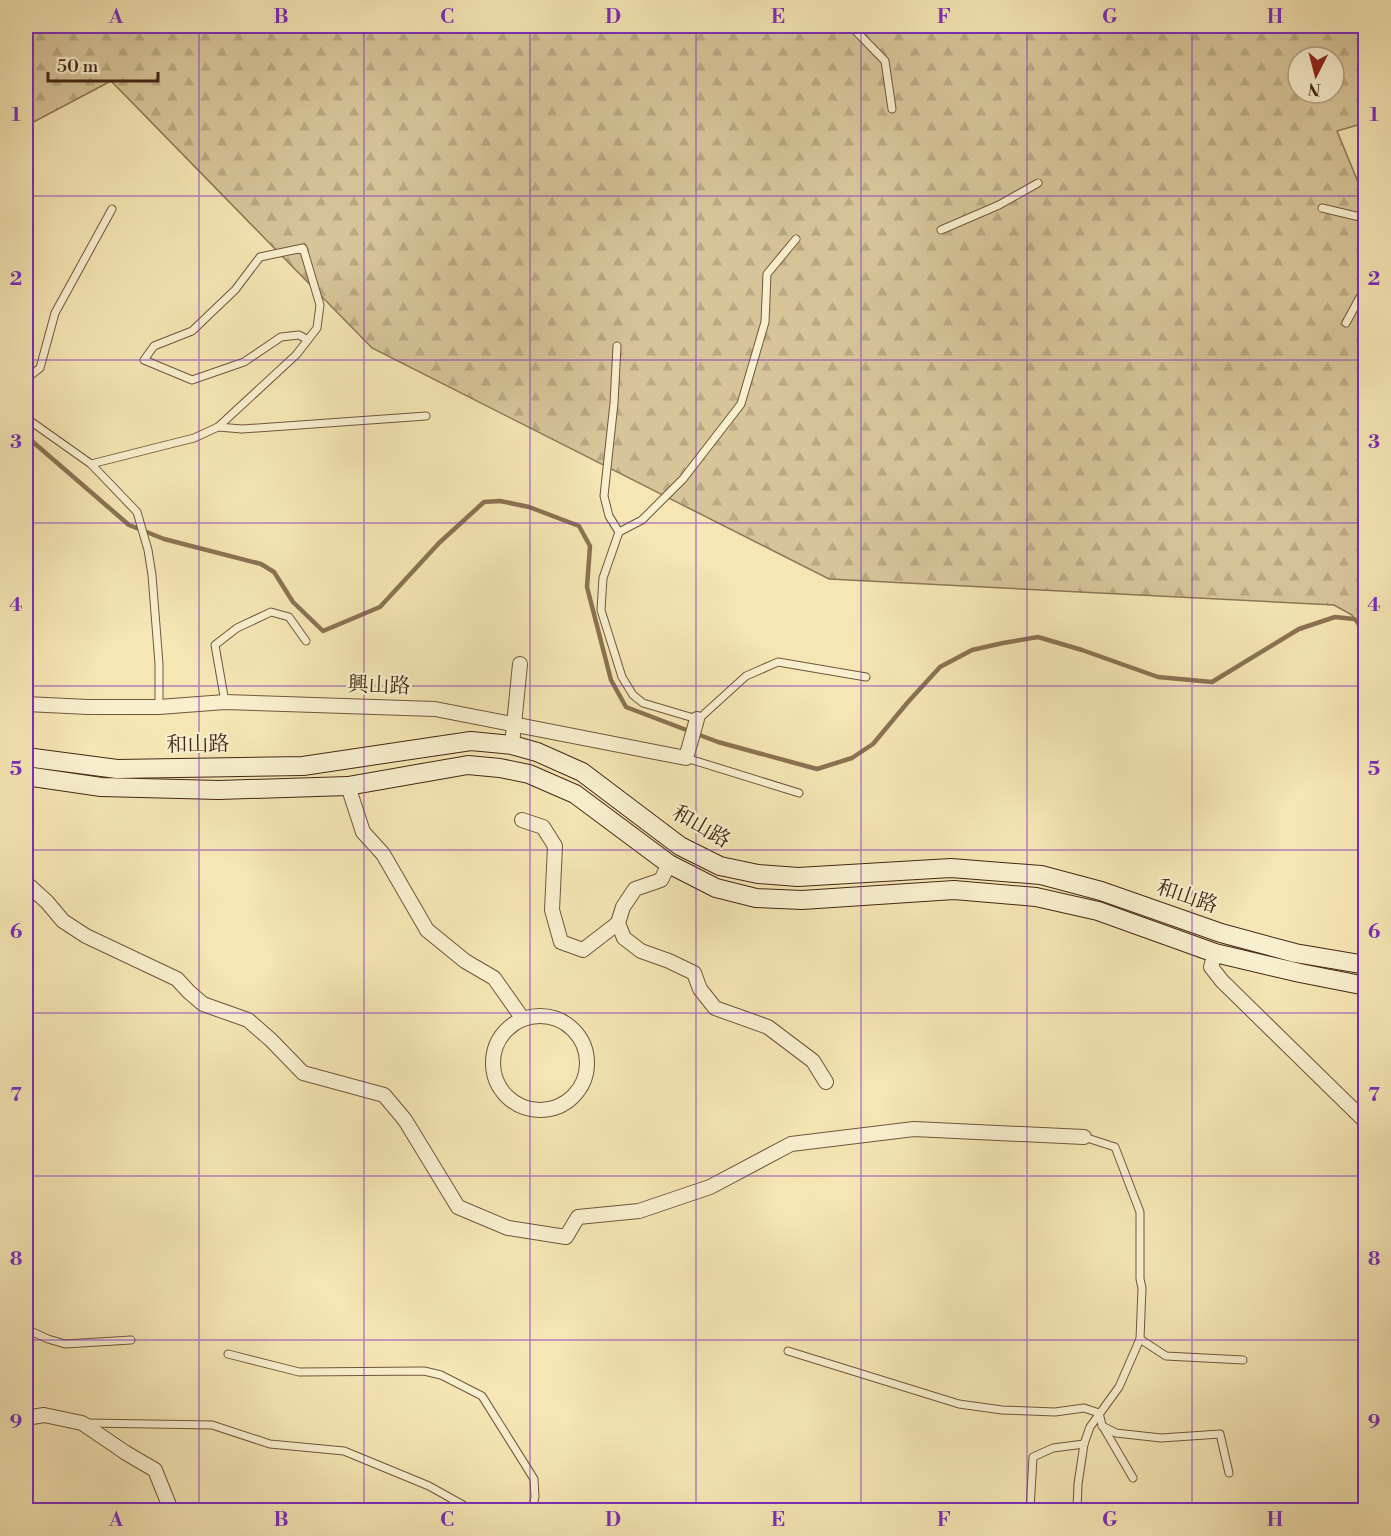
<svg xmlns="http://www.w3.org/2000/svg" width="1391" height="1536" font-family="'Libre Bodoni','Noto Serif TC',serif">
	<defs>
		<pattern id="forest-firs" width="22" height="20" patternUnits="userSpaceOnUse" patternTransform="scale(1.5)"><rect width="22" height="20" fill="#d7c599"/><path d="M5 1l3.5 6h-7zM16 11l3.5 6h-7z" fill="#baa983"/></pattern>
	</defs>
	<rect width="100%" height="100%" fill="#f5e6b4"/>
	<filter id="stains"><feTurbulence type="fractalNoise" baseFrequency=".00333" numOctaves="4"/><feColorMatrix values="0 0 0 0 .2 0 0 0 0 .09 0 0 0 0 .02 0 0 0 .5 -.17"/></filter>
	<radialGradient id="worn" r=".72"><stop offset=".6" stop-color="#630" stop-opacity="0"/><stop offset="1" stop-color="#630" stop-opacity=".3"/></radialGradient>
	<path fill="url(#forest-firs)" stroke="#8e7656" stroke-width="1.5" fill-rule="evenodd" d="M 26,26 L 1365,26 L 1365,123 L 1337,131 L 1365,199 L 1365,640 L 1352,615 L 1334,605 L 829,579 L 372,348 L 111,81 L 26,126 ZM 1298,57 L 1334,57 L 1334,93 L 1298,93 Z"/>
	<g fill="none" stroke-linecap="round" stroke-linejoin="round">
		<polyline stroke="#8b7253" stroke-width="4.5" points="26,436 129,525 164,539 261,564 274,572 293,602 323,631 380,607 439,543 484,502 500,501 529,507 579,526 590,546 587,587 611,680 626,707 718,742 817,769 852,758 873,744 908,702 940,667 972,650 1003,643 1038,637 1082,650 1158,677 1212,682 1299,629 1335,617 1354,619 1366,627"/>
		<g stroke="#71563b" stroke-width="9">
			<g id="service">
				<polyline points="851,26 885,61 892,109"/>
				<polyline points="1322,208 1360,217 1366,221"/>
				<polyline points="941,230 999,205 1038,183"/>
				<polyline points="796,239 767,274 765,322 741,404 683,479 642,520 619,532 603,578 601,610 622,677 633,695 643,703 697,719 702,716 746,676 778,662 866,677"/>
				<polyline points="1346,323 1366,286"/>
				<polyline points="617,346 614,403 604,496 609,516 619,532"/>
				<polyline points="26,379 40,368 55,313 112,209"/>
				<polyline points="26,418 91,464 137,512 148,550 152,575 159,664 159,707"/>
				<polyline points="218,427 242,429 426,416"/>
				<polyline points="91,464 194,438 218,427 296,355 317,328 320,305 303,248 260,257 235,290 192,331 154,346 144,360 192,380 244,362 281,337 299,335 308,340"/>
				<polyline points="225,702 215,645 237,628 271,612 289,617 306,641"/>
				<polyline points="686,758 799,793"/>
				<polyline points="26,1329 48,1339 65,1344 131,1340"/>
				<polyline points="1140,1339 1166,1356 1243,1360"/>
				<polyline points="788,1351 959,1404 1002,1410 1055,1412 1084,1408 1099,1413 1102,1425 1133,1478"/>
				<polyline points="228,1354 299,1372 424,1371 441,1375 482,1396 534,1479 535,1497 532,1510"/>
				<polyline points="87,1423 212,1425 270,1444 344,1451 429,1486 472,1510"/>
				<polyline points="1102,1426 1116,1433 1161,1438 1220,1434 1229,1473"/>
				<polyline points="1030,1510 1033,1457 1053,1448 1084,1444"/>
				<polyline points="1077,1510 1078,1484 1084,1444 1090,1427 1119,1387 1140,1339 1142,1288 1140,1279 1140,1212 1115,1147 1084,1137"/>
			</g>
		</g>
		<g stroke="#71563b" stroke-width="16">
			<g id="minor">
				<polyline points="26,704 88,707 159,707 225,702 435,709 686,758 697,719"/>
				<polyline points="512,745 520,664"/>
				<polyline points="348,786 363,832 383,854 427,930 465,961 494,978 523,1019"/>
				<polyline points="522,820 543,827 555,846 552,910 561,942 583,950 618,923"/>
				<polyline points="669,864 661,880 635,889 623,907 618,923 624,938 641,951 669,961 694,973 700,989 715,1008 768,1027 813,1061 826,1082"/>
				<polyline points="26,883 47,902 63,921 86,936 177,979 189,992 203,1004 248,1020 271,1040 303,1073 384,1095 405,1120 458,1207 508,1228 566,1237 578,1217 639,1211 710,1187 791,1144 914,1129 1084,1137"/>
				<polyline points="1215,953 1211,967 1222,981 1366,1122"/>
				<circle cx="540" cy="1063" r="47"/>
				<polyline points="26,1418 44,1415 82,1423 126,1453 155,1470 171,1510"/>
			</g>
		</g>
		<g stroke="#452613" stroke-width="20">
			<g id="secondary">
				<polyline points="26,757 117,769 303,766 471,741 512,745 537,752 582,772 680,846 720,866 758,874 798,877 951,868 1041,875 1101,891 1221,933 1295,953 1366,965"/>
				<polyline points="26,776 101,787 219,790 348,786 468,765 500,768 529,774 575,794 669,864 716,888 756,898 802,900 954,890 1036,897 1098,911 1215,953 1300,973 1366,986"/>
			</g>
		</g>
		<use href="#service" stroke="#f8efce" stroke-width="7"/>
		<use href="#minor" stroke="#f8efce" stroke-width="14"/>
		<use href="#secondary" stroke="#f8efce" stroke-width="18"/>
	</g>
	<path fill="none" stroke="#7b2cbf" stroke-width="1.5" stroke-opacity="0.55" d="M 199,26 L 199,1510M 364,26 L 364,1510M 530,26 L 530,1510M 696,26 L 696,1510M 861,26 L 861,1510M 1027,26 L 1027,1510M 1192,26 L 1192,1510M 26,196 L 1366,196M 26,360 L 1366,360M 26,523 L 1366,523M 26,686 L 1366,686M 26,850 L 1366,850M 26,1013 L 1366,1013M 26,1176 L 1366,1176M 26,1340 L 1366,1340"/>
	<g text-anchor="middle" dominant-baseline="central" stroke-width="4.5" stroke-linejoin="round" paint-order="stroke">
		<g font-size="21" fill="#452613" stroke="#f8efce">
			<text transform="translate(379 686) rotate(2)">興山路</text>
			<text transform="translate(198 745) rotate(-1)">和山路</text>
			<text transform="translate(701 827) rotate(30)">和山路</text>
			<text transform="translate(1187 897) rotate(19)">和山路</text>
		</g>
	</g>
	<rect width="1391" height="1536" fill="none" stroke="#f5e6b4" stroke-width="66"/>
	<g transform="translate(1316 75) rotate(186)"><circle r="28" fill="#f8efce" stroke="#b09f83" stroke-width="1.5"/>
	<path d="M0-4.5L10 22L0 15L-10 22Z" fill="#8f2418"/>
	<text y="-9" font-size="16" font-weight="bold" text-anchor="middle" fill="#452613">N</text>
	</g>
	<path d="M48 72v9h110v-9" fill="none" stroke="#452613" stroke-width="3"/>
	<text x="57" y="72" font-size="18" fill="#452613" stroke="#f8efce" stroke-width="4.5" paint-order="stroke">50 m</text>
	<rect x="33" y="33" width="1325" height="1470" fill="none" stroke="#7b2cbf" stroke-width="2"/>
	<g font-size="20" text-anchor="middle" font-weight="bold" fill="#7b2cbf">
		<text x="116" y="23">A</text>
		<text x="281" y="23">B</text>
		<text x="447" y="23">C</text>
		<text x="613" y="23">D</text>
		<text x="778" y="23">E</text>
		<text x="944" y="23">F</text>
		<text x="1110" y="23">G</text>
		<text x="1275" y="23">H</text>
		<text x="16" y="121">1</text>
		<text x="1374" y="121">1</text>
		<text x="16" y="285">2</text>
		<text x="1374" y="285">2</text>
		<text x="16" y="448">3</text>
		<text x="1374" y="448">3</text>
		<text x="16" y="611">4</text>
		<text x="1374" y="611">4</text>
		<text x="16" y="775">5</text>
		<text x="1374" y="775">5</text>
		<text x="16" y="938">6</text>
		<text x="1374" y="938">6</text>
		<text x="16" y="1101">7</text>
		<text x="1374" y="1101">7</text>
		<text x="16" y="1265">8</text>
		<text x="1374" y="1265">8</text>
		<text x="16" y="1428">9</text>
		<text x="1374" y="1428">9</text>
		<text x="116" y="1526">A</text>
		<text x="281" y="1526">B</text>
		<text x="447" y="1526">C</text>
		<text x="613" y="1526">D</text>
		<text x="778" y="1526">E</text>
		<text x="944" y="1526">F</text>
		<text x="1110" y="1526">G</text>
		<text x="1275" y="1526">H</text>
	</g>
	<rect width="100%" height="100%" filter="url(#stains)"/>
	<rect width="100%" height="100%" fill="url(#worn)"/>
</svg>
